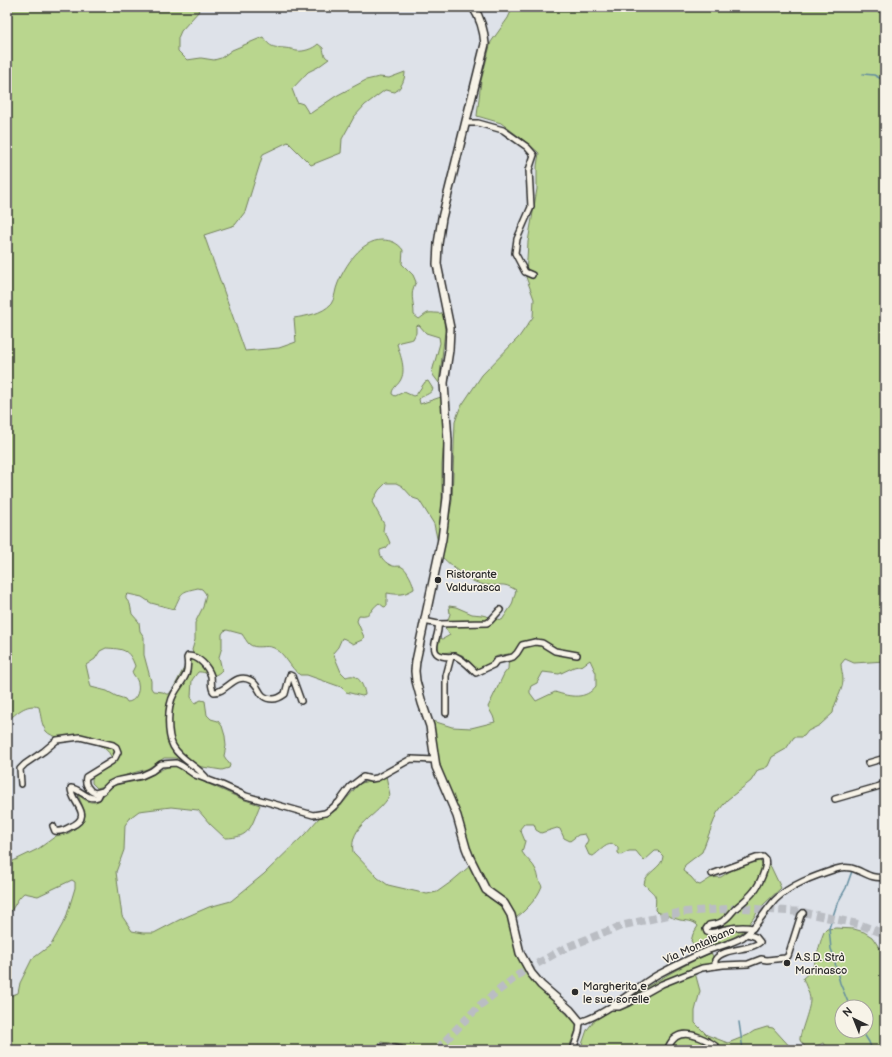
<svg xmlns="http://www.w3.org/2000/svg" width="892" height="1057" font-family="'Balsamiq Sans',sans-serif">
	<rect width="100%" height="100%" fill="#dee2e9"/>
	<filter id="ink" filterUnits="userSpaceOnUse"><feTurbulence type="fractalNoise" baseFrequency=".025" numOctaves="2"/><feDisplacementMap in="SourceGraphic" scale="8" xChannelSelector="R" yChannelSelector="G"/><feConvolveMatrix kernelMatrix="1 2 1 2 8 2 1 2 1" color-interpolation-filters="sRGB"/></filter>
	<g filter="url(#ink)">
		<g fill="#b9d68e" stroke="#72805c" fill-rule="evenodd">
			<path d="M 7,7 L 197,7 L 199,11 L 181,31 L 178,38 L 178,51 L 187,60 L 201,58 L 214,60 L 221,58 L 232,50 L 263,37 C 272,51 277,46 291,49 C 296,50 291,50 297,51 C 303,52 313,49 318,44 L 323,48 C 324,53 324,57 329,59 L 318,67 L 308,72 L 292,89 L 297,102 L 303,104 L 308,112 L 311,113 L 336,96 L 366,80 L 379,77 L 389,78 L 405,72 C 405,80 401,88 395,92 L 385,90 L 365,105 L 354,117 L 342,139 L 341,153 L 311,165 L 288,142 L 263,154 L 245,212 L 235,225 L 204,235 L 245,351 L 279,348 L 296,342 L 294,318 C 306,316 322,314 331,304 C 335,299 335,289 338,283 C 345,266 361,240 382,240 C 391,240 398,243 403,250 L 402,264 L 413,275 L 416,282 C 409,294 414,301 414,315 L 419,319 C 421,318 425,314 428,313 C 432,312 437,314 443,313 L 445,331 L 439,383 L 433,375 L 432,372 L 440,343 L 439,337 L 426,333 L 419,325 L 416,326 L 416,333 L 413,339 L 400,342 L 397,344 C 400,355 407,370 400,381 C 397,386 392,388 392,394 L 395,396 L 404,392 L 413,396 L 416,395 L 425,382 L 428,381 L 433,389 C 430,395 423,395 419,399 L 420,404 L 441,397 L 445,428 L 442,465 L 442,508 L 438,543 L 434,524 L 419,500 L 413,498 L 402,486 L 396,483 L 386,483 L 379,490 L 372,502 L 384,524 L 383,531 L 387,536 L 390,543 L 386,548 L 380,550 C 379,557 386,564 393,566 C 396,567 400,565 402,567 C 407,569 414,584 414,589 C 404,595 399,595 387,593 L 387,606 L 384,607 L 379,603 C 370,609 372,617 359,615 L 357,621 L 364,637 L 362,640 L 353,644 L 345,639 L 342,638 L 338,647 L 333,653 L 341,672 L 346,677 C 349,676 353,675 356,677 C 361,680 365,690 365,695 L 362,696 L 346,692 L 341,687 L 307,675 L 300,675 C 290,668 285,653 274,648 C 266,644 256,650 249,644 C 247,642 244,637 242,634 L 227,630 L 224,631 L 222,634 L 222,647 L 219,657 L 222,670 C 212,681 209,671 198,672 L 192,680 L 191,697 L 195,703 L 201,700 L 205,701 L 207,715 L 211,719 L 218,721 L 222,726 L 225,736 L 226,746 L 224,756 L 230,765 L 229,768 L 222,770 L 196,766 L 175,758 L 164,758 L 147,769 L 126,775 L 102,788 L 104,786 L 97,788 L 92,783 L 92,776 L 109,767 L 113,762 C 107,732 57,745 46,731 C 41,724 41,715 39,707 C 26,703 17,713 7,721 ZM 198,588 L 202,589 L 206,594 L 203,607 L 195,623 L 195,640 L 192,650 L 194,656 L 189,664 L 184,668 L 173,689 L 169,694 L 166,694 L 163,692 L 153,691 L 151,688 L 151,681 L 144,655 L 144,637 L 140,631 L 139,622 L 132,614 L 130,604 L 126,599 L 126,596 L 128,594 L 142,597 L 151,603 L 174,609 C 182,592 180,592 198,588 ZM 106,648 C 123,649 129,649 135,666 L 132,672 C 134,676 138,680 138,684 C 140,692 135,702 127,702 L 125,699 L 116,696 L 107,691 L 91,687 L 86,665 L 95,659 L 100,651 Z"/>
			<path d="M 513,7 L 885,7 L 885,661 L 854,663 L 845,659 L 841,664 C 841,669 843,674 843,680 C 843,691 834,702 833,713 L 820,725 L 808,731 L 804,736 L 801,737 L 794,737 L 786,749 L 772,757 L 768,766 L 765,768 L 758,770 L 751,781 L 727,800 L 717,813 L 702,852 L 685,865 L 683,871 L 691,877 L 697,884 L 700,885 L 711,878 L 721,877 L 735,868 L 744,866 L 755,859 L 759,859 L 762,864 L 769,864 L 771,867 L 781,888 L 762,906 L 744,931 L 734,937 L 699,951 L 691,941 L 693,934 L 698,926 C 693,920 686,921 680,920 C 672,918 665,914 657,912 L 655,910 C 657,892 655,896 644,884 C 645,872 663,868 663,856 L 658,851 L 655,851 L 644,861 L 636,851 L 629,851 L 621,855 L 618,853 L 618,847 C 608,839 601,851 593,856 L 589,855 L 585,846 L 588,840 L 585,834 L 578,835 L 570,841 L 564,838 L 560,829 L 557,828 L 541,833 L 536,830 L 534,824 L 524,824 L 520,829 L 525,841 L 522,852 C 526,859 533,863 536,870 C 539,876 538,881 542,886 C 537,899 527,909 516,918 L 507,901 L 490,890 L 487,886 L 470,851 L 460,814 L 443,775 L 438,757 L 433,721 L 452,727 L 471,728 L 495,722 L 493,716 L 488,707 L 504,674 L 508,669 L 509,654 C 502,655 494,655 491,662 L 477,670 L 465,657 L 462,655 L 450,652 L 442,653 L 439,652 L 438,646 L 440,638 L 443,639 L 450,635 L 445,628 L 450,614 L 449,606 L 456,607 L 472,614 L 482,615 L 502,620 L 512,605 L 516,590 C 501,581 501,587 487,585 C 470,584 454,568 442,557 L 452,501 L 455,422 L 460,408 L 482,375 L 519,337 L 533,317 L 534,299 L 526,277 L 528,242 L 537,189 L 537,166 L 539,153 L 530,145 L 501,123 L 477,116 L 481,81 L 491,42 L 508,18 ZM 590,660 L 596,673 L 596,686 C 586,700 570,697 555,692 L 536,701 L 530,693 L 530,689 L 531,686 L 537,683 L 543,672 L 559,674 L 574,667 L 583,665 Z"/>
			<path d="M 170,766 L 180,767 L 193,777 L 242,799 L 260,805 C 251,826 251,838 225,838 L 210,824 L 198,810 L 171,807 L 139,811 L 131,817 L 125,825 L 124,850 L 116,872 L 122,916 L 132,931 L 143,933 L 154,933 L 179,920 L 209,907 L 231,901 L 264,874 L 305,834 L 319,818 L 338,809 L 359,784 L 365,782 L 373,782 L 386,776 L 390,795 C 378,817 349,824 353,852 L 378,878 L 388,885 L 427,894 L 437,892 L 451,882 L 470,866 L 482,890 L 489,898 L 503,907 L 510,920 L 516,949 L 521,964 L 532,981 L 578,1025 L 568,1050 L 410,1050 L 401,1045 L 381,1042 L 375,1047 L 373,1050 L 7,1050 L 7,997 L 18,993 L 20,983 L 32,959 L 51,945 L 66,918 L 75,888 L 75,882 L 72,880 L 38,896 L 24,893 C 16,899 14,909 7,916 L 7,864 L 38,849 L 56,836 L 69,833 L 80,825 L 84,821 L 85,812 L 78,795 C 84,799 88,803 95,802 C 103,801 103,793 108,789 C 118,782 133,783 144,779 C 153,775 161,769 170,766 Z"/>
			<path d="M 836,928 L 854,929 L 864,932 L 872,937 L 885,956 L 885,1050 L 832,1050 L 823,1043 L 808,1050 C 806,1047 801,1043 800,1040 C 799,1035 810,1010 810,1000 C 810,993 805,985 803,978 C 818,967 817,948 824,932 L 827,929 ZM 842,1007 L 866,1007 L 866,1031 L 842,1031 Z"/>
			<path d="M 711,953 L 713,956 L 711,963 L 694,969 L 700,991 L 695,1011 L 695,1023 L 707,1035 L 728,1043 L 748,1035 L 754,1031 L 767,1027 L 773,1028 L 793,1050 L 580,1050 L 587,1030 L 593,1022 C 632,996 669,971 711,953 Z"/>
		</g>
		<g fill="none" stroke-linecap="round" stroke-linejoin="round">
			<g stroke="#648d9f" stroke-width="1.5">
				<polyline points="863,74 874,75 885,81"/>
				<polyline points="850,1007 840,983 836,968 834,956 831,949 829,928 837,904 846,888 852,871"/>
				<polyline points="739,1022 743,1050"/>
				<polyline points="862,1031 869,1042 872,1050"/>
			</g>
			<polyline stroke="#babdc3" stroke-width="8" stroke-dasharray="8 4" stroke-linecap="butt" points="439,1050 442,1044 479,1006 522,972 567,947 624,925 682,912 742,908 802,912 858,924 885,934"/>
			<g stroke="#2b2b2b" stroke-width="8">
				<g id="minor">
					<polyline points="466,123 478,123 503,130 527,147 534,155 529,170 531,207 517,239 515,253 525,272 532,275"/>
					<path d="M 424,621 L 438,624 C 441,634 426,652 442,656 C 446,657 451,657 455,656 C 464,660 469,666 476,673 L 493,665 L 496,661 L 513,657 L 517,653 L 522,645 L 535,642 L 542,643 L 555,651 L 577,655"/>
					<polyline points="438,624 487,623 490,621 500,610"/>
					<polyline points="446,713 446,676 451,657"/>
					<polyline points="884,736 885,736"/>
					<polyline points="868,763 885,758"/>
					<path d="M 208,780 C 199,766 181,761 173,746 C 167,734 167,706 174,694 C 181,681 190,676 187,658 L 188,656 C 199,656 208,667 211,676 C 212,682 210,688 214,692 C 226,693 235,672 250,680 C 261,685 257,699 273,699 C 278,699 281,697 285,694 L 290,675 L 292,676 L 301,701"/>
					<path d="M 21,784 L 20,769 L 25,764 L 44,751 L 57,740 L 80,737 L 113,745 L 116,747 L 118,752 L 115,758 L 112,761 L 86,777 C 84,784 89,791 95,793 L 103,791 L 110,784 L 116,781 L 141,776 L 152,771 L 161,764 L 176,763 L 182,766 L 195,775 L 222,785 L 246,796 L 313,815 L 325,813 L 330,810 L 339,802 L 350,787 L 363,777 L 371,779 L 377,778 L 411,759 L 435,760"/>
					<polyline points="835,799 880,786 885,782"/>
					<path d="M 53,826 L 55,831 C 60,832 65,830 70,827 C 96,816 70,802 71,788 C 81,789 87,801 98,797 L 100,793"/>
					<path d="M 712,874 L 756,858 L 763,857 L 765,859 C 768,866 759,885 754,891 C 749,898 741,903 735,909 C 732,912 729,917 724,920 C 720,924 715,924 709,925 L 706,929 L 707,932 C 714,934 720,930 726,929 C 735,927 744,926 753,928"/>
					<path d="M 715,966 L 715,960 C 723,947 751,951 760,942 L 756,937 L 747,934"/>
					<polyline points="611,1007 619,1007 628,1003 662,984 702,968 723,965 748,964 761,959 767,960 785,958 788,956 801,915 803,913"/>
					<path d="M 378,1050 C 385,1044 394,1048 402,1050"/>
					<path d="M 573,1050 L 579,1032 L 580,1022 C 609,1013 631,990 657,975 C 674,966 692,957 709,950 C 720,946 733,943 743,937 C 756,928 764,912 775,900 C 791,884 815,876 836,869 C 858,862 865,881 885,877"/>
					<path d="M 667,1050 C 669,1046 671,1040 676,1037 C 688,1029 711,1041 720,1050"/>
				</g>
			</g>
			<g stroke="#2b2b2b" stroke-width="10">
				<path id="major" d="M 473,7 C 481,19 484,30 485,44 L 442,218 L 438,244 L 437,264 L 450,328 L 449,350 L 444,383 L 448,441 L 447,498 L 442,539 L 416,661 L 415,671 L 416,681 L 422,703 L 430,726 L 436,767 L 457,816 L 466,848 L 470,858 L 486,890 L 504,903 L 511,915 L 520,953 L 531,973 L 541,985 L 570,1010 L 580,1022"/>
			</g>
			<use href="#minor" stroke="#f7f3e8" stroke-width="5"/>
			<use href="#major" stroke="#f7f3e8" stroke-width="7"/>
		</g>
	</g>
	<g fill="#2b2b2b" stroke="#f7f3e8" stroke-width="1.5">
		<circle cx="438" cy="580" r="4"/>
		<circle cx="787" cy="963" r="4"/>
		<circle cx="575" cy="992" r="4"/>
	</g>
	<g text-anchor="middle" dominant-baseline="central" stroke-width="3" stroke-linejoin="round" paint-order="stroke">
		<g font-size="11" fill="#2b2b2b" stroke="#f7f3e8" text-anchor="start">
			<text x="446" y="574">Ristorante<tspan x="446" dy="13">Valdurasca</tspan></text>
			<text x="795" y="957">A.S.D. Strà<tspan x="795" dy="13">Marinasco</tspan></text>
			<text x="583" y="986">Margherita e<tspan x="583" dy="13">le sue sorelle</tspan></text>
		</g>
		<g font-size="11" fill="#2b2b2b" stroke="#f7f3e8">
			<text transform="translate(699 945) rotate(-24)">Via Montalbano</text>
		</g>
	</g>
	<rect width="892" height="1057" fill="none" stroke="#f7f3e8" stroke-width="24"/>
	<rect x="12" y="12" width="868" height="1033" fill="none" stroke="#2b2b2b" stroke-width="1.5" filter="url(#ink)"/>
	<g transform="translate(854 1019) rotate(317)"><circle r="19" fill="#f7f3e8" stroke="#a5a39c"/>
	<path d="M0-3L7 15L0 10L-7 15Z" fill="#2b2b2b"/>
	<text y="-6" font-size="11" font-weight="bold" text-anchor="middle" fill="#2b2b2b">N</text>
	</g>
</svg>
